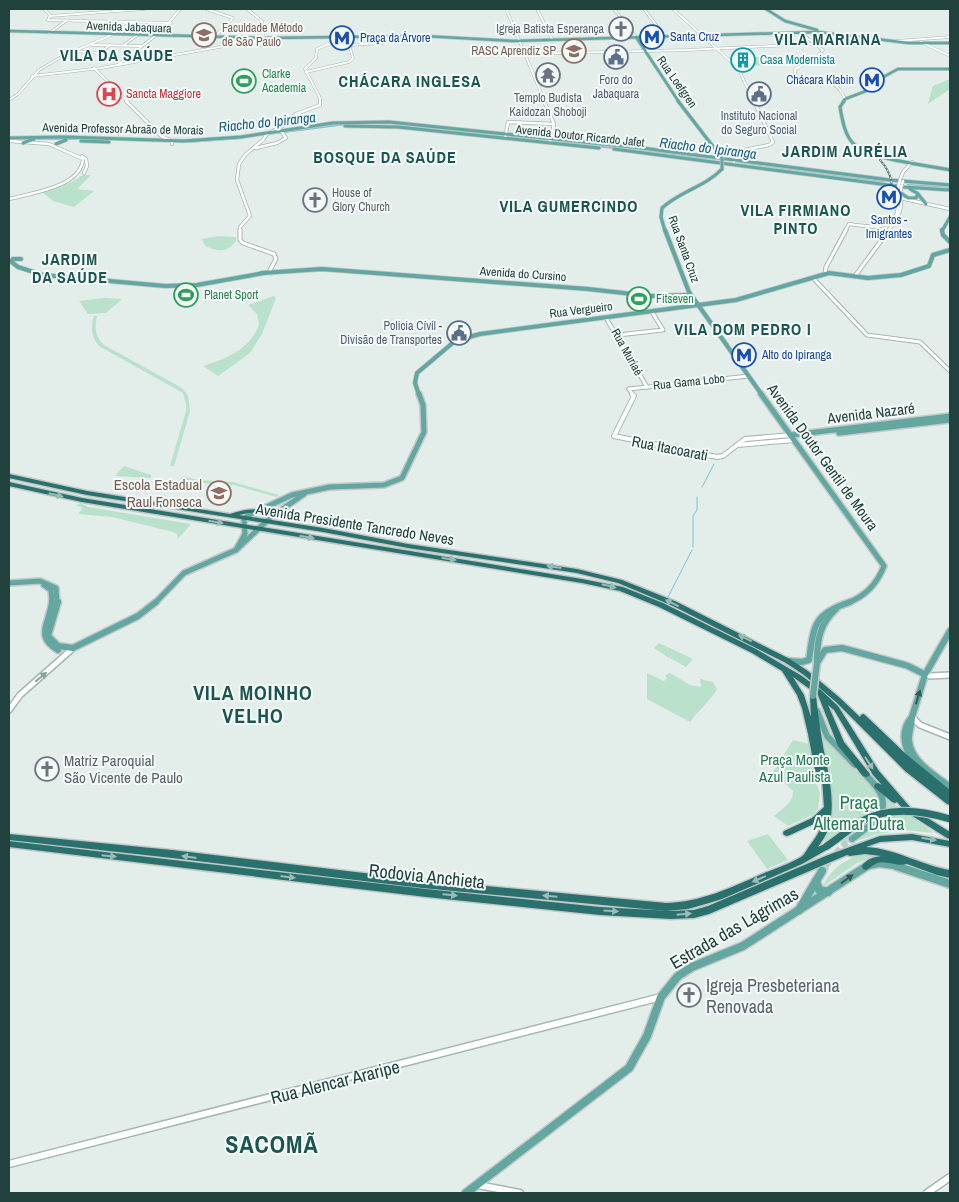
<svg xmlns="http://www.w3.org/2000/svg" width="959" height="1202" font-family="'Archivo Narrow',sans-serif">
	<rect width="100%" height="100%" fill="#e3eeeb"/>
	<g fill="#bae1cb">
		<polygon points="760,57 768,64 741,68 731,59"/>
		<polygon points="950,79 950,89 928,104 933,86"/>
		<polygon points="83,175 91,175 77,189 94,191 74,207 53,201 42,192 70,183"/>
		<path d="M 218,236 L 236,237 L 236,241 C 226,253 219,252 205,246 L 202,239 Z"/>
		<path d="M 274,296 L 276,298 L 262,334 L 250,353 L 218,376 L 203,366 C 226,359 251,349 259,324 L 257,314 L 248,305 Z"/>
		<polygon points="104,298 122,299 106,313 88,314 79,301"/>
		<path d="M 94,316 L 97,316 C 95,327 94,336 104,345 L 182,388 L 188,396 L 190,411 L 174,466 L 170,466 L 186,411 L 186,404 L 183,393 L 99,346 C 91,336 90,327 94,316 Z"/>
		<polygon points="124,466 151,475 151,478 115,476"/>
		<polygon points="183,476 198,480 233,482 279,495 276,497 234,485 179,482"/>
		<polygon points="80,503 88,507 191,524 178,539 177,534 173,532 112,517 78,514 82,509 81,507 76,506"/>
		<polygon points="659,643 693,659 686,667 670,658 674,653 669,658 654,648"/>
		<path d="M 647,673 L 664,681 L 667,678 L 665,675 L 670,673 L 690,685 L 701,687 L 700,679 L 713,682 L 717,689 C 709,702 699,710 690,722 L 647,699 Z"/>
		<polygon points="822,736 875,790 934,833 905,830 878,834 853,842 824,843 832,810"/>
		<path d="M 793,740 L 809,744 L 812,772 L 820,793 L 818,809 L 814,814 L 788,826 L 774,816 C 782,809 794,802 793,791 L 773,772 Z"/>
		<polygon points="768,834 788,860 767,869 747,841"/>
		<path d="M 856,856 L 875,856 L 857,863 L 822,887 C 832,870 837,865 856,856 Z"/>
	</g>
	<g fill="none" stroke-linecap="round" stroke-linejoin="round">
		<g stroke="#87bed7" stroke-width="1">
			<polyline points="702,487 714,464"/>
			<polyline points="693,547 693,516 697,510 697,497"/>
			<polyline points="668,597 692,550"/>
		</g>
		<g fill="#87bed7" fill-rule="evenodd">
			<polygon points="345,123 346,125 262,136 260,135"/>
			<polygon points="417,126 499,135 501,136 499,137 418,128"/>
			<polygon points="511,136 544,139 546,140 544,141 512,138 511,138"/>
			<polygon points="241,137 243,138 242,139 187,143 185,142 187,141"/>
			<polygon points="36,138 76,138 78,139 76,140 37,140 35,139"/>
			<polygon points="9,139 18,139 20,140 18,141 9,141"/>
			<polygon points="556,141 716,158 718,159 716,160 557,143 556,143"/>
			<polygon points="739,161 884,181 886,182 884,183 738,163 738,161"/>
			<polygon points="908,184 950,186 950,188 907,186 907,184"/>
		</g>
		<polyline stroke="#bccbc8" stroke-width="6" stroke-dasharray="6 3" stroke-linecap="butt" points="825,867 841,847 852,839"/>
		<polyline stroke="#bccbc8" stroke-width="8" stroke-dasharray="8 4" stroke-linecap="butt" points="822,871 826,866"/>
		<g stroke="#a5b7b3" stroke-width="3">
			<g id="minor-far5">
				<polyline points="44,9 50,15 48,20 171,23"/>
				<polyline points="506,9 545,102"/>
				<polyline points="537,9 553,41"/>
				<polyline points="614,9 636,37"/>
				<polyline points="644,9 665,37"/>
				<polyline points="673,9 738,68 754,102"/>
				<polyline points="50,16 144,9"/>
				<polyline points="49,33 66,21"/>
				<path d="M 802,34 L 823,50 L 817,58 L 795,69 L 795,77 C 816,85 835,73 845,99"/>
				<polyline points="897,41 950,37"/>
				<polyline points="921,42 950,56"/>
				<polyline points="92,45 142,46"/>
				<polyline points="124,45 136,36"/>
				<polyline points="205,47 233,18 206,9"/>
				<polyline points="74,51 100,53 110,45"/>
				<polyline points="524,54 687,50 874,41"/>
				<polyline points="119,64 163,30 180,9"/>
				<polyline points="94,68 128,102"/>
				<polyline points="306,72 349,62 353,58 349,45 383,43 382,37"/>
				<polyline points="32,76 101,68 264,39 262,21 247,9"/>
				<polyline points="9,100 18,94 39,70 61,57 109,36 128,21"/>
				<polyline points="320,102 320,98 305,69 316,58 317,49 333,42 343,41 345,38"/>
			</g>
		</g>
		<g stroke="#a5b7b3" stroke-width="4">
			<g id="minor-far4">
				<polyline points="126,101 161,136 172,141 172,144"/>
				<polyline points="544,101 554,124"/>
				<polyline points="505,138 508,122 554,124"/>
				<polyline points="550,141 554,124"/>
				<polyline points="256,148 277,143 286,138 279,128"/>
				<polyline points="82,156 86,159 87,166 84,173"/>
				<polyline points="734,162 740,151 769,145 773,142 754,101"/>
				<polyline points="900,180 903,172 912,162"/>
				<polyline points="900,198 950,209"/>
				<path d="M 9,199 C 32,193 81,187 83,159 L 49,144 L 10,141"/>
				<polyline points="240,231 240,227 250,216 237,180 239,164 245,155 263,140 267,134 281,127 296,114 320,105 320,101"/>
				<path d="M 845,231 L 849,224 C 864,226 891,232 897,213 C 899,205 897,196 898,188"/>
				<path d="M 888,231 C 901,214 902,210 901,188"/>
			</g>
		</g>
		<g stroke="#a5b7b3" stroke-width="5">
			<g id="minor-far3">
				<polyline points="240,230 240,240 243,243 274,254 276,259 270,270 272,273"/>
				<polyline points="825,274 826,267 846,230"/>
				<polyline points="855,276 889,230"/>
				<polyline points="813,278 867,335 920,342 950,371"/>
				<polyline points="606,318 647,387"/>
				<polyline points="618,335 663,330 652,312"/>
				<polyline points="629,389 633,395"/>
				<polyline points="629,389 749,376"/>
			</g>
		</g>
		<g stroke="#a5b7b3" stroke-width="6">
			<g id="minor-far2">
				<polyline points="632,394 634,396 614,436 717,457 723,456 745,439 792,435"/>
				<polyline points="737,445 794,440"/>
			</g>
		</g>
		<g stroke="#a5b7b3" stroke-width="8">
			<g id="minor-far1">
				<polyline points="930,676 950,675"/>
				<polyline points="9,710 20,695 71,650"/>
				<polyline points="912,717 920,725 950,737"/>
			</g>
		</g>
		<g stroke="#a5b7b3" stroke-width="9">
			<g id="minor">
				<polyline points="9,1164 661,997"/>
				<polyline points="478,1185 520,1193"/>
				<polyline points="927,1193 950,1177"/>
			</g>
		</g>
		<g stroke="#c1cac9" stroke-width="4">
			<g id="major-far5">
				<polyline points="766,9 785,21 817,30"/>
				<polyline points="9,31 264,38 423,36 513,41 818,32 909,43 950,43"/>
				<polyline points="636,37 679,102"/>
				<polyline points="843,102 845,99 866,91 876,81 898,69 950,69"/>
			</g>
		</g>
		<g stroke="#c1cac9" stroke-width="4.5">
			<g id="major-far4">
				<polyline points="678,101 708,140"/>
				<path d="M 844,101 L 840,107 C 842,119 845,138 856,146 C 874,160 926,165 950,170"/>
				<polyline points="345,126 398,127 599,148"/>
				<polyline points="9,138 65,137 184,141 241,137 333,123 389,122 642,148 890,180 950,185"/>
				<polyline points="81,141 109,142"/>
				<polyline points="23,143 34,139 32,138"/>
				<polyline points="56,144 66,140"/>
				<polyline points="614,149 904,187 950,190"/>
				<polyline points="910,189 917,193 926,204"/>
				<polyline points="901,193 908,198 916,198 918,194"/>
				<path d="M 665,231 L 661,217 L 662,208 C 680,191 705,187 722,169"/>
				<polyline points="942,231 950,217"/>
			</g>
		</g>
		<g stroke="#c1cac9" stroke-width="5.5">
			<g id="major-far3">
				<polyline points="665,230 689,292 762,395"/>
				<polyline points="942,230 943,235 950,242"/>
				<polyline points="13,259 21,259"/>
				<polyline points="9,260 18,267 43,275 165,286 197,285 264,273"/>
				<polyline points="262,273 322,269 588,289 650,296 687,295 693,298"/>
				<polyline points="419,395 415,383 417,373 455,341 480,334 736,300 829,273 868,278 901,275 929,266 933,255 950,250"/>
			</g>
		</g>
		<g stroke="#c1cac9" stroke-width="8">
			<g id="major-far2">
				<path d="M 761,394 L 884,566 C 877,584 864,597 847,603"/>
				<polyline points="839,433 950,420"/>
				<polyline points="792,435 950,416"/>
				<polyline points="236,550 245,534 244,519 247,516 292,495 330,487 384,485 402,478 424,432 423,405 419,394"/>
				<polyline points="9,583 40,581 56,588 57,603"/>
				<polyline points="44,585 51,590 52,603"/>
				<polyline points="155,603 184,573 236,550 271,517 304,494"/>
			</g>
		</g>
		<g stroke="#c1cac9" stroke-width="9">
			<g id="major-far1">
				<path d="M 52,602 C 50,623 34,636 58,650"/>
				<polyline points="58,602 48,636 58,646 73,648 138,616 156,602"/>
				<path d="M 788,661 L 802,662 L 809,660 C 814,624 814,614 850,602"/>
				<path d="M 817,661 C 817,640 820,623 836,609"/>
				<polyline points="817,663 825,650 842,648 905,665"/>
				<polyline points="908,666 924,674"/>
				<polyline points="926,673 950,631"/>
				<polyline points="817,711 827,736 855,765"/>
				<path d="M 912,717 C 912,725 908,733 909,741 C 911,762 935,775 950,787"/>
				<path d="M 914,763 C 904,748 899,732 912,717 L 924,678"/>
				<path d="M 852,839 C 886,814 896,804 862,771"/>
				<polyline points="864,867 879,864 902,867"/>
			</g>
		</g>
		<g stroke="#c1cac9" stroke-width="11">
			<g id="major">
				<polyline points="896,866 950,884"/>
				<polyline points="816,881 819,890 828,892"/>
				<polyline points="799,910 822,871"/>
				<polyline points="466,1193 629,1068 647,1036 661,997 678,976 692,967 743,946 867,866"/>
			</g>
		</g>
		<g stroke="#c1cac9" stroke-width="3">
			<g id="highway">
				<path d="M 9,474 L 87,491 L 230,514 C 240,511 250,508 261,510 L 262,511 L 261,512 L 248,513 L 239,515 L 323,528 L 408,544 L 577,569 L 622,580 L 677,602 L 790,659 L 808,671 L 840,698 L 860,717 L 861,715 L 863,714 L 865,715 L 906,754 L 950,790 L 950,797 L 949,797 L 950,798 L 950,805 L 947,804 L 905,771 L 836,702 L 804,675 L 786,663 L 673,606 L 618,583 L 577,573 L 408,548 L 323,532 L 87,495 L 9,478 Z"/>
				<path d="M 9,482 L 82,498 L 582,579 L 623,587 L 663,603 L 756,649 L 802,676 L 821,690 L 838,706 L 879,771 L 910,807 L 950,832 L 950,839 L 947,838 L 906,812 L 897,802 L 895,803 L 892,802 L 875,788 L 874,786 L 875,784 L 878,783 L 882,785 L 873,775 L 834,710 L 828,705 L 844,742 L 870,774 L 869,776 L 866,777 L 863,776 L 838,746 L 818,695 L 793,677 L 804,695 L 811,717 L 810,696 L 811,694 L 815,694 L 816,696 C 818,713 820,729 823,746 C 828,772 836,801 829,827 C 827,834 822,841 818,847 L 827,843 L 830,844 L 831,846 L 830,848 L 802,864 L 722,899 L 709,903 L 688,909 L 666,911 L 422,888 L 172,858 L 9,840 L 9,834 L 172,850 L 422,880 L 666,903 C 701,902 730,888 762,874 C 774,869 789,864 801,857 C 804,855 806,851 808,848 C 816,837 821,831 823,817 L 818,822 L 790,835 L 787,836 L 784,835 L 783,833 L 784,831 L 812,818 L 824,807 L 822,779 L 817,778 L 816,776 L 808,734 L 802,708 L 797,695 L 782,671 L 752,653 L 659,607 L 620,591 L 582,583 L 82,502 L 9,486 Z"/>
				<path d="M 912,834 L 950,841 L 950,847 L 912,840 L 880,842 L 866,847 C 897,849 920,865 950,870 L 950,878 L 937,875 L 907,864 C 898,867 887,860 877,863 C 873,865 870,868 866,870 L 863,869 L 862,866 C 866,859 874,857 881,856 L 865,854 L 850,856 L 847,855 L 709,914 L 694,918 L 671,919 L 600,915 L 426,897 L 9,847 L 9,841 L 426,889 L 600,907 L 671,911 L 694,910 L 708,906 L 828,855 L 880,836 Z"/>
			</g>
		</g>
		<use href="#minor-far5" stroke="#fff" stroke-width="2"/>
		<use href="#minor-far4" stroke="#fff" stroke-width="2.5"/>
		<use href="#minor-far3" stroke="#fff" stroke-width="3"/>
		<use href="#minor-far2" stroke="#fff" stroke-width="4"/>
		<use href="#minor-far1" stroke="#fff" stroke-width="5"/>
		<use href="#minor" stroke="#fff" stroke-width="6"/>
		<use href="#major-far5" stroke="#64a7a1" stroke-width="2.5"/>
		<use href="#major-far4" stroke="#64a7a1" stroke-width="3"/>
		<use href="#major-far3" stroke="#64a7a1" stroke-width="4"/>
		<use href="#major-far2" stroke="#64a7a1" stroke-width="5"/>
		<use href="#major-far1" stroke="#64a7a1" stroke-width="6"/>
		<use href="#major" stroke="#64a7a1" stroke-width="8"/>
		<use href="#highway" fill="#2a706d" fill-rule="evenodd"/>
		<g stroke="#5b7c79" stroke-width="2">
			<path id="rail" d="M 880,160 C 894,175 893,187 889,206"/>
		</g>
		<use href="#rail" stroke="#f4faf8" stroke-width="1" stroke-dasharray="2" stroke-linecap="butt"/>
		<g stroke="#a5b7b3" stroke-width="4" stroke-linecap="butt">
			<g id="minor-bridge">
				<polyline points="898,188 900,180"/>
				<polyline points="901,188 903,181"/>
			</g>
		</g>
		<g stroke="#c1cac9" stroke-width="4.5" stroke-linecap="butt">
			<polyline id="major-bridge-far1" points="708,140 722,158 722,169"/>
		</g>
		<g stroke="#c1cac9" stroke-width="9" stroke-linecap="butt">
			<polyline id="major-bridge" points="813,696 817,663"/>
		</g>
		<g stroke="#c1cac9" stroke-width="9" stroke-linecap="butt">
			<path id="highway-bridge" d="M 827,846 C 839,838 850,828 862,821 C 890,806 921,810 950,819"/>
		</g>
		<use href="#minor-bridge" stroke="#fff" stroke-width="2.5"/>
		<use href="#major-bridge-far1" stroke="#64a7a1" stroke-width="3"/>
		<use href="#major-bridge" stroke="#64a7a1" stroke-width="6"/>
		<use href="#highway-bridge" stroke="#2a706d" stroke-width="7"/>
	</g>
	<defs><path id="oneway-solid" d="M-6-.8H1V-3.2L6.5 0L1 3.2V.8H-6Z" transform="scale(1.25)"/></defs>
	<g fill="#99bcb9">
		<use href="#oneway-solid" transform="translate(56 495) rotate(13)"/>
		<use href="#oneway-solid" transform="translate(216 522) rotate(9)"/>
		<use href="#oneway-solid" transform="translate(307 537) rotate(9)"/>
		<use href="#oneway-solid" transform="translate(449 559) rotate(9)"/>
		<use href="#oneway-solid" transform="translate(554 567) rotate(-172)"/>
		<use href="#oneway-solid" transform="translate(609 586) rotate(14)"/>
		<use href="#oneway-solid" transform="translate(672 603) rotate(-154)"/>
		<use href="#oneway-solid" transform="translate(745 638) rotate(-154)"/>
		<use href="#oneway-solid" transform="translate(869 763) rotate(57)"/>
		<use href="#oneway-solid" transform="translate(929 839) rotate(9)"/>
		<use href="#oneway-solid" transform="translate(109 856) rotate(6)"/>
		<use href="#oneway-solid" transform="translate(189 857) rotate(-172)"/>
		<use href="#oneway-solid" transform="translate(288 877) rotate(7)"/>
		<use href="#oneway-solid" transform="translate(759 879) rotate(157)"/>
		<use href="#oneway-solid" transform="translate(450 895) rotate(5)"/>
		<use href="#oneway-solid" transform="translate(550 896) rotate(-175)"/>
		<use href="#oneway-solid" transform="translate(611 911) rotate(3)"/>
		<use href="#oneway-solid" transform="translate(684 914) rotate(-5)"/>
	</g>
	<use fill="#90a09e" href="#oneway-solid" transform="translate(41 677) rotate(-40)"/>
	<g fill="#325a56">
		<use href="#oneway-solid" transform="translate(918 697) rotate(-73)"/>
		<use href="#oneway-solid" transform="translate(847 879) rotate(-36)"/>
	</g>
	<defs>
		<g id="church-ring" transform="scale(1.25)"><circle r="9.5" fill="#f4faf8" stroke="#6b7280" stroke-width="1.5"/><path d="M-1.2-6h2.4v3.5h3.3v2.4h-3.3V6h-2.4V-.1h-3.3v-2.4h3.3Z" fill="#6b7280"/></g>
		<g id="university-ring" transform="scale(1.25)"><circle r="9.5" fill="#f4faf8" stroke="#8d6e63" stroke-width="1.5"/><path d="M0-5L7-2L0 1L-7-2ZM-4 1L0 2.5L4 1V4Q0 6-4 4Z" fill="#8d6e63"/></g>
		<g id="metro-ring" transform="scale(1.25)"><circle r="9.5" fill="#f4faf8" stroke="#1a4fb4" stroke-width="1.5"/><path d="M-5.5 5V-5H-3L0 0L3-5H5.5V5H3V-.5L0 4L-3-.5V5Z" fill="#1a4fb4"/></g>
		<g id="civic-ring" transform="scale(1.25)"><circle r="9.5" fill="#f4faf8" stroke="#5c6f8a" stroke-width="1.5"/><path d="M-.6-6.5H3V-4.5H.6V-3L4-1V1h2V6H-6V1h2V-1L-.6-3ZM-1.2 2.5V6h2.4V2.5Z" fill="#5c6f8a"/></g>
		<g id="building-ring" transform="scale(1.25)"><circle r="9.5" fill="#f4faf8" stroke="#0f9aa8" stroke-width="1.5"/><path d="M-4-6H4V6H1V3H-1V6H-4ZM-2.5-4.3h1.7v1.8h-1.7ZM.8-4.3h1.7v1.8H.8ZM-2.5-1h1.7V.8h-1.7ZM.8-1h1.7V.8H.8Z" fill="#0f9aa8"/></g>
		<g id="temple-ring" transform="scale(1.25)"><circle r="9.5" fill="#f4faf8" stroke="#6b7280" stroke-width="1.5"/><path d="M0-6L5-2H3V0L6.5 2.5H4V6H1.5V3h-3V6H-4V2.5H-6.5L-3 0V-2H-5Z" fill="#6b7280"/></g>
		<g id="stadium-ring" transform="scale(1.25)"><circle r="9.5" fill="#f4faf8" stroke="#2e9e5b" stroke-width="1.5"/><path d="M0-5a6.5 5 0 1 0 0 10a6.5 5 0 1 0 0-10ZM-3.5-1.8h7v3.6h-7Z" fill="#2e9e5b"/></g>
		<g id="hospital-ring" transform="scale(1.25)"><circle r="9.5" fill="#f4faf8" stroke="#e0444e" stroke-width="1.5"/><path d="M-5-5h3v3.5h4V-5h3V5h-3V1.5h-4V5h-3Z" fill="#e0444e"/></g>
		<g id="school-ring" transform="scale(1.25)"><circle r="9.5" fill="#f4faf8" stroke="#8d6e63" stroke-width="1.5"/><path d="M0-5L7-2L0 1L-7-2ZM-4 1L0 2.5L4 1V4Q0 6-4 4Z" fill="#8d6e63"/></g>
	</defs>
	<g fill-rule="evenodd">
		<use href="#church-ring" x="621" y="29"/>
		<use href="#university-ring" x="204" y="35"/>
		<use href="#metro-ring" x="652" y="37"/>
		<use href="#metro-ring" x="342" y="38"/>
		<use href="#university-ring" x="574" y="51"/>
		<use href="#civic-ring" x="616" y="57"/>
		<use href="#building-ring" x="743" y="60"/>
		<use href="#temple-ring" x="548" y="75"/>
		<use href="#metro-ring" x="872" y="80"/>
		<use href="#stadium-ring" x="244" y="81"/>
		<use href="#hospital-ring" x="109" y="94"/>
		<use href="#civic-ring" x="759" y="94"/>
		<use href="#metro-ring" x="889" y="197"/>
		<use href="#church-ring" x="315" y="200"/>
		<use href="#stadium-ring" x="186" y="295"/>
		<use href="#stadium-ring" x="639" y="299"/>
		<use href="#civic-ring" x="459" y="333"/>
		<use href="#metro-ring" x="744" y="355"/>
		<use href="#school-ring" x="219" y="493"/>
		<use href="#church-ring" x="47" y="769"/>
		<use href="#church-ring" x="689" y="995"/>
	</g>
	<g text-anchor="middle" dominant-baseline="central" stroke-width="4" stroke-linejoin="round" paint-order="stroke">
		<g font-size="12" fill="#21413d" stroke="#f4faf8">
			<text transform="translate(129 27) rotate(2)">Avenida Jabaquara</text>
			<text transform="translate(677 82) rotate(55)">Rua Loefgren</text>
			<text transform="translate(123 129) rotate(1)">Avenida Professor Abraão de Morais</text>
			<text transform="translate(580 136) rotate(6)">Avenida Doutor Ricardo Jafet</text>
			<text transform="translate(684 249) rotate(70)">Rua Santa Cruz</text>
			<text transform="translate(523 274) rotate(4)">Avenida do Cursino</text>
			<text transform="translate(581 310) rotate(-7)">Rua Vergueiro</text>
			<text transform="translate(627 352) rotate(61)">Rua Muriaé</text>
			<text transform="translate(689 382) rotate(-6)">Rua Gama Lobo</text>
		</g>
		<g font-size="12" fill="#785e54" stroke="#f4faf8" text-anchor="start">
			<text x="222" y="28">Faculdade Método<tspan x="222" dy="14">de São Paulo</tspan></text>
			<text x="556" y="51" text-anchor="end">RASC Aprendiz SP</text>
		</g>
		<g font-size="12" fill="#5b616d" stroke="#f4faf8" text-anchor="end">
			<text x="604" y="29">Igreja Batista Esperança</text>
			<text x="548" y="98" text-anchor="middle">Templo Budista<tspan x="548" dy="14">Kaidozan Shoboji</tspan></text>
			<text x="332" y="193" text-anchor="start">House of<tspan x="332" dy="14">Glory Church</tspan></text>
		</g>
		<g font-size="12" fill="#164399" stroke="#f4faf8" text-anchor="start">
			<text x="670" y="37">Santa Cruz</text>
			<text x="360" y="38">Praça da Árvore</text>
			<text x="854" y="80" text-anchor="end">Chácara Klabin</text>
			<text x="889" y="220" text-anchor="middle">Santos -<tspan x="889" dy="14">Imigrantes</tspan></text>
			<text x="762" y="355">Alto do Ipiranga</text>
		</g>
		<g font-size="12" fill="#0d838f" stroke="#f4faf8" text-anchor="start">
			<text x="760" y="60">Casa Modernista</text>
		</g>
		<g font-size="12" fill="#27864d" stroke="#f4faf8" text-anchor="start">
			<text x="262" y="74">Clarke<tspan x="262" dy="14">Academia</tspan></text>
			<text x="204" y="295">Planet Sport</text>
			<text x="656" y="299">Fitseven</text>
		</g>
		<g font-size="12" fill="#4e5e75" stroke="#f4faf8">
			<text x="616" y="80">Foro do<tspan x="616" dy="14">Jabaquara</tspan></text>
			<text x="759" y="116">Instituto Nacional<tspan x="759" dy="14">do Seguro Social</tspan></text>
			<text x="442" y="326" text-anchor="end">Policia Cívil -<tspan x="442" dy="14">Divisão de Transportes</tspan></text>
		</g>
		<g font-size="12" fill="#be3a42" stroke="#f4faf8" text-anchor="start">
			<text x="126" y="94">Sancta Maggiore</text>
		</g>
		<g font-size="14" font-style="italic" fill="#155e82" stroke="#f4faf8">
			<text transform="translate(267 122) rotate(-6)">Riacho do Ipiranga</text>
			<text transform="translate(708 148) rotate(7)">Riacho do Ipiranga</text>
		</g>
		<g font-size="15" fill="#21413d" stroke="#f4faf8">
			<text transform="translate(871 413) rotate(-7)">Avenida Nazaré</text>
			<text transform="translate(670 448) rotate(11)">Rua Itacoarati</text>
			<text transform="translate(823 457) rotate(54)">Avenida Doutor Gentil de Moura</text>
			<text transform="translate(355 524) rotate(9)">Avenida Presidente Tancredo Neves</text>
		</g>
		<g font-size="15" fill="#785e54" stroke="#f4faf8" text-anchor="end">
			<text x="202" y="484">Escola Estadual<tspan x="202" dy="17">Raul Fonseca</tspan></text>
		</g>
		<g font-size="15" fill="#277b55" stroke="#f4faf8">
			<text x="795" y="759">Praça Monte<tspan x="795" dy="17">Azul Paulista</tspan></text>
		</g>
		<g font-size="15" fill="#5b616d" stroke="#f4faf8" text-anchor="start">
			<text x="64" y="760">Matriz Paroquial<tspan x="64" dy="17">São Vicente de Paulo</tspan></text>
		</g>
		<g font-size="16" font-weight="bold" letter-spacing="1" fill="#1b5550" stroke="#f4faf8">
			<text x="828" y="39">VILA MARIANA</text>
			<text x="117" y="55">VILA DA SAÚDE</text>
			<text x="410" y="81">CHÁCARA INGLESA</text>
			<text x="845" y="151">JARDIM AURÉLIA</text>
			<text x="385" y="157">BOSQUE DA SAÚDE</text>
			<text x="569" y="206">VILA GUMERCINDO</text>
			<text x="796" y="210">VILA FIRMIANO<tspan x="796" dy="18">PINTO</tspan></text>
			<text x="70" y="259">JARDIM<tspan x="70" dy="18">DA SAÚDE</tspan></text>
			<text x="743" y="329">VILA DOM PEDRO I</text>
		</g>
		<g font-size="18" fill="#277b55" stroke="#f4faf8">
			<text x="859" y="802">Praça<tspan x="859" dy="21">Altemar Dutra</tspan></text>
		</g>
		<g font-size="18" fill="#21413d" stroke="#f4faf8">
			<text transform="translate(427 876) rotate(6)">Rodovia Anchieta</text>
			<text transform="translate(734 928) rotate(-30)">Estrada das Lágrimas</text>
			<text transform="translate(335 1082) rotate(-14)">Rua Alencar Araripe</text>
		</g>
		<g font-size="18" fill="#5b616d" stroke="#f4faf8" text-anchor="start">
			<text x="706" y="985">Igreja Presbeteriana<tspan x="706" dy="21">Renovada</tspan></text>
		</g>
		<g font-size="20" font-weight="bold" letter-spacing="1" fill="#1b5550" stroke="#f4faf8">
			<text x="253" y="692">VILA MOINHO<tspan x="253" dy="23">VELHO</tspan></text>
		</g>
		<g font-size="24" font-weight="bold" letter-spacing="1" fill="#1b5550" stroke="#f4faf8">
			<text x="272" y="1144">SACOMÃ</text>
		</g>
	</g>
	<rect width="959" height="1202" fill="none" stroke="#21413d" stroke-width="20"/>
</svg>
